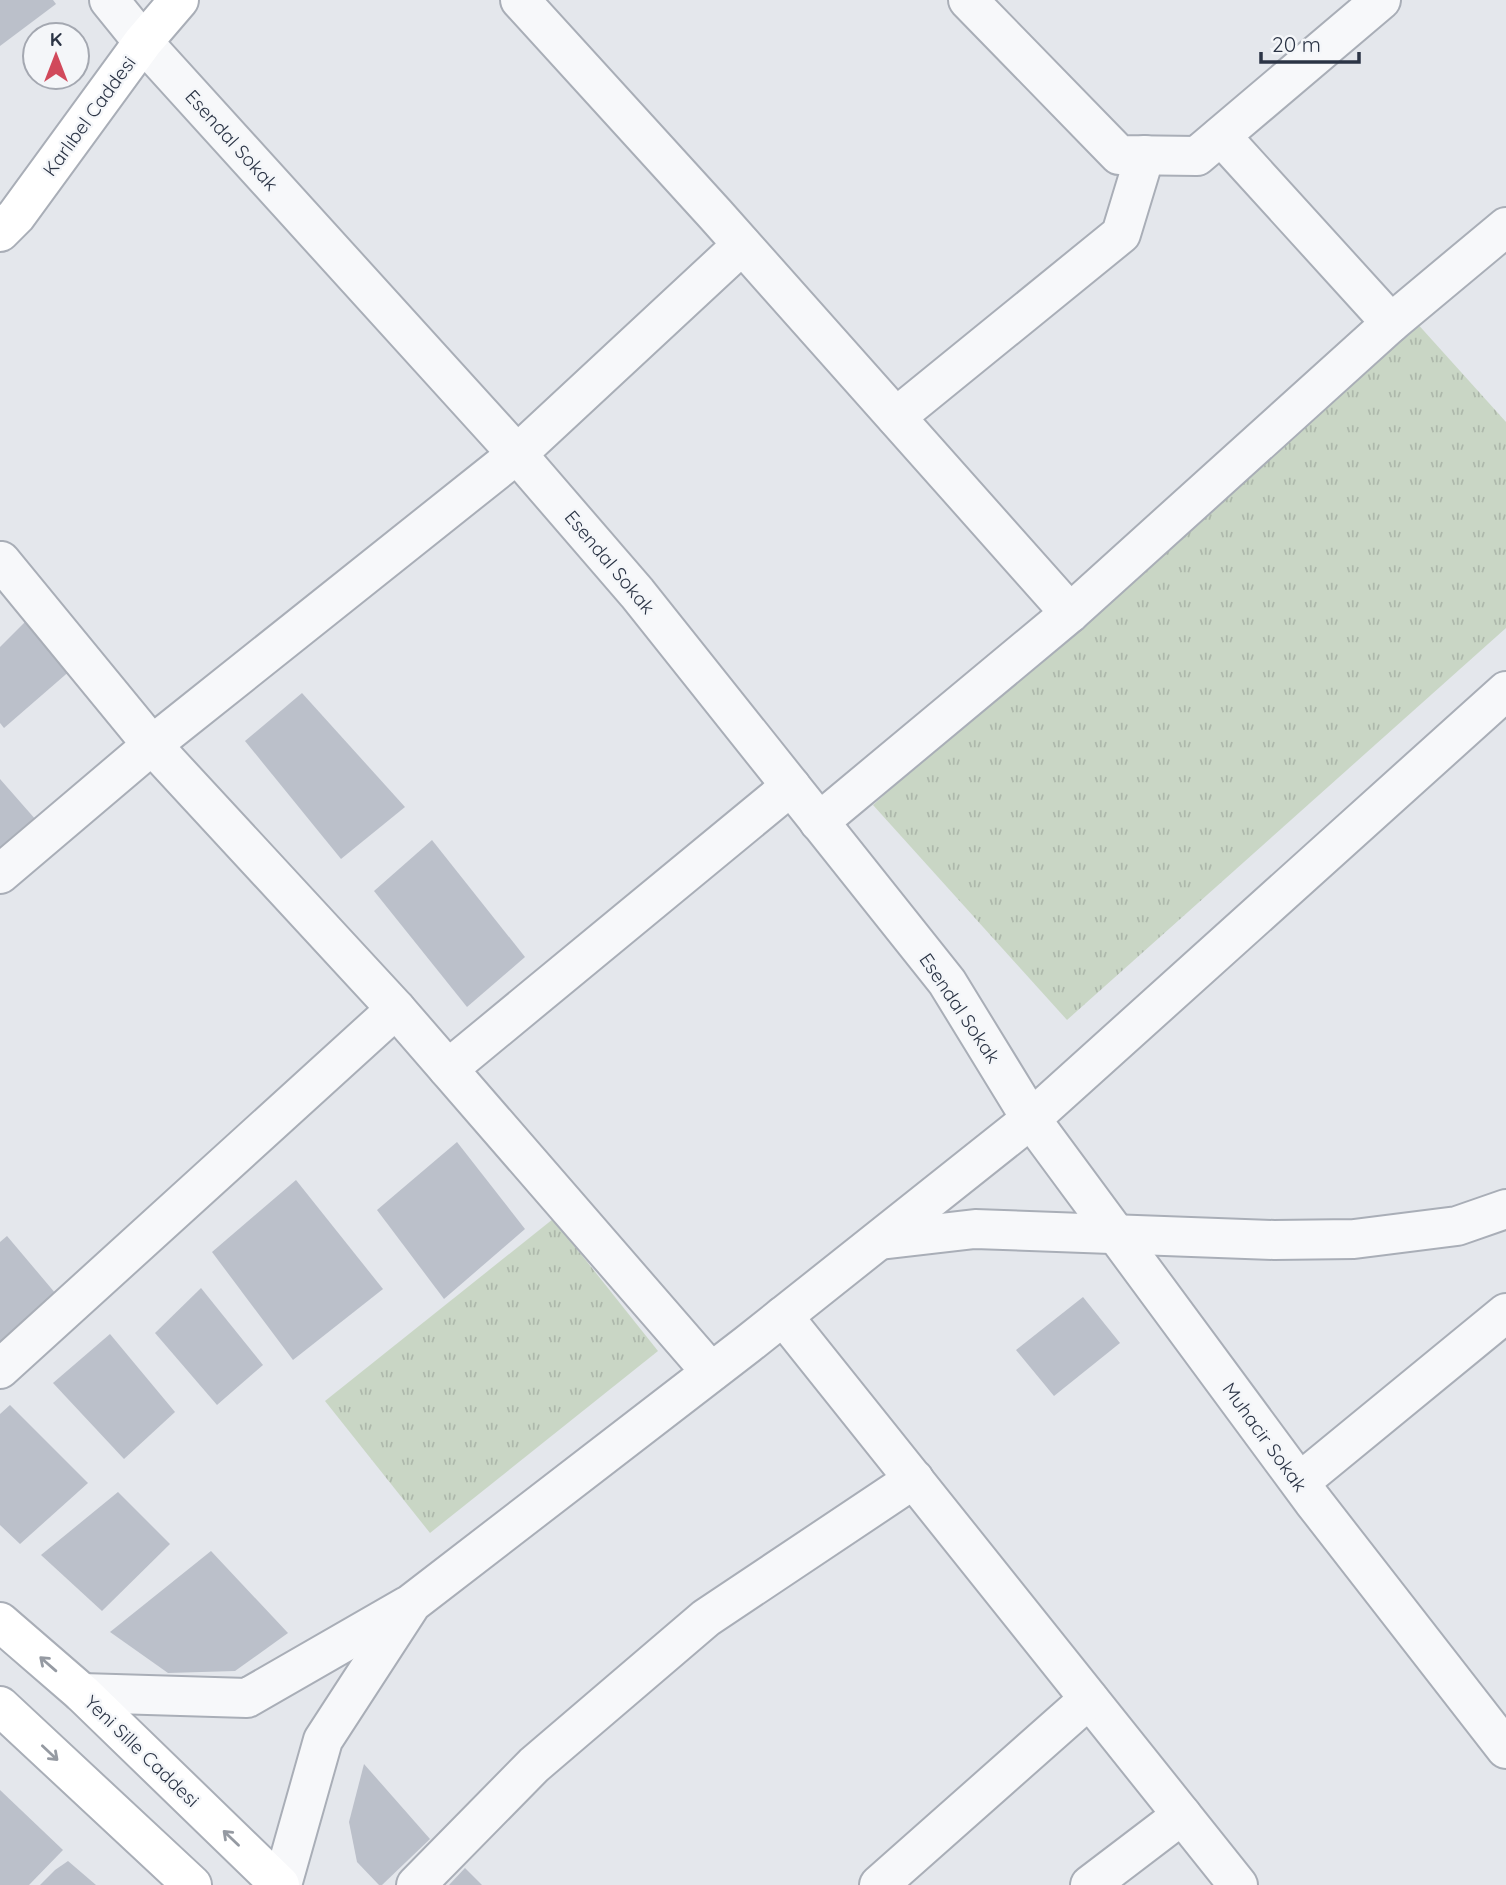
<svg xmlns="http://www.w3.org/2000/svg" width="1506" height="1885" font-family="Quicksand,sans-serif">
	<defs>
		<pattern id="grass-tufts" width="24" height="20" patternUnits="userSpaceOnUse" patternTransform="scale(1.75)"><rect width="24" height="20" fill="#c9d6c5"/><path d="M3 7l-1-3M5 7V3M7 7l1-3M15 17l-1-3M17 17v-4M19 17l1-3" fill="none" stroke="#adb8ab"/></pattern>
	</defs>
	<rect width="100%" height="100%" fill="#e4e7ec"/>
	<g fill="url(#grass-tufts)">
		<polygon points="1415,321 1506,422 1506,628 1067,1020 873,805"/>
		<polygon points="553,1219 658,1351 430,1533 325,1401"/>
	</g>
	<g fill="#bbc0ca">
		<polygon points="0,0 53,0 56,4 0,46"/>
		<polygon points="29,618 72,669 4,728 0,723 0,647"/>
		<polygon points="302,693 405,807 341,859 245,741"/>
		<polygon points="0,779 36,820 0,854"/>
		<polygon points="432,840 525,957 467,1007 374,891"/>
		<polygon points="457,1142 525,1229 444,1299 377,1210"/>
		<polygon points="296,1180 383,1289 293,1360 212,1252"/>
		<polygon points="7,1236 56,1294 0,1345 0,1242"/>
		<polygon points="201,1288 263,1365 217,1405 155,1333"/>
		<polygon points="1083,1297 1120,1343 1054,1396 1016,1350"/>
		<polygon points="110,1334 175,1412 124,1459 53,1383"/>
		<polygon points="10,1405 88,1483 20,1544 0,1525 0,1414"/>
		<polygon points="118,1492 170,1544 102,1611 41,1555"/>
		<polygon points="211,1551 288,1633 235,1671 168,1673 110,1632"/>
		<polygon points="364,1764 430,1839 382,1885 379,1885 357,1862 349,1822"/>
		<polygon points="0,1790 63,1850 29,1885 0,1885"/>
		<polygon points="68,1861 96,1885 40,1885 55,1870"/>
		<polygon points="465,1868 482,1885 449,1885"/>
	</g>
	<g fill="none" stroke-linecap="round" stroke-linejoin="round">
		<g stroke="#a9aeb7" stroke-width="42">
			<g id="street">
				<polyline points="109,0 143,42 517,454 637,593 947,982 1031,1119 1313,1501 1506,1749"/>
				<polyline points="520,0 715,214 1070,613"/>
				<polyline points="968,0 1119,155 1197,156 1381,0"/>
				<polyline points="1221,136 1391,323"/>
				<polyline points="896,417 1121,234 1145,155"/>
				<polyline points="1,561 152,745 396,1009 711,1372"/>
				<polyline points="819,822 1070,613 1391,323 1506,227"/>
				<polyline points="0,874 152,745 517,454 742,245"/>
				<polyline points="448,1069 791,786"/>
				<polyline points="880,1240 975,1229 1274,1240 1354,1239 1457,1226 1506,1209"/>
				<polyline points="783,1316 1238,1885"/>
				<polyline points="0,1369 396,1009"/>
				<polyline points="1300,1482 1506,1313"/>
				<polyline points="82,1693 247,1698 407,1606"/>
				<polyline points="282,1885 323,1740 412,1603 748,1344 1031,1119 1506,691"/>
				<polyline points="416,1885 534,1765 706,1618 914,1479"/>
				<polyline points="879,1885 1089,1699"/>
				<polyline points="1090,1885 1182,1815"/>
			</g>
		</g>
		<g stroke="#a9aeb7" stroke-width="42">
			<g id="secondary">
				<polyline points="0,232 16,216 143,42 179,0"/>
				<polyline points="0,1622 82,1693 280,1885"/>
				<polyline points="0,1706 192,1885"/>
			</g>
		</g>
		<use href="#street" stroke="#f7f8fa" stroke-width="38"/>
		<use href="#secondary" stroke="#fff" stroke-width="38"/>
	</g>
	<defs><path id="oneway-shaft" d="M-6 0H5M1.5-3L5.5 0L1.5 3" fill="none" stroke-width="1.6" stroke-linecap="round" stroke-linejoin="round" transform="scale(1.75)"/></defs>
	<g stroke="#959aa2">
		<use href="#oneway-shaft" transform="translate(48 1664) rotate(-139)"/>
		<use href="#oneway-shaft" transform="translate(50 1753) rotate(43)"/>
		<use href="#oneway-shaft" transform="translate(231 1838) rotate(-136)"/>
	</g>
	<g text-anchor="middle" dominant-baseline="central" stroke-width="5" stroke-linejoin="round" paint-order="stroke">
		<g font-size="19" fill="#2b3445" stroke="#f4f6f9">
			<text transform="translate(89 116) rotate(-54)">Karlıbel Caddesi</text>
			<text transform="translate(232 140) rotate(48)">Esendal Sokak</text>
			<text transform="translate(610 562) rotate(50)">Esendal Sokak</text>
			<text transform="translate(960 1008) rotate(56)">Esendal Sokak</text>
			<text transform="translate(1265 1437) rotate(54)">Muhacir Sokak</text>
			<text transform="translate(142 1751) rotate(44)">Yeni Sille Caddesi</text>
		</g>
	</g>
	<g transform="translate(56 56)"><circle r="33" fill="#f4f6f9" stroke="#a4a8b1" stroke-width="2"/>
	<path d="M0-5L12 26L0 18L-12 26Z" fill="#d1495b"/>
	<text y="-10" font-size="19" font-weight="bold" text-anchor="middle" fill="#2b3445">K</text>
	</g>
	<path d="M1261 52v10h98v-10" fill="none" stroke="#2b3445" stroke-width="3.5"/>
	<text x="1272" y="52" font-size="21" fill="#2b3445" stroke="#f4f6f9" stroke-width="5" paint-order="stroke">20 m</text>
</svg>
